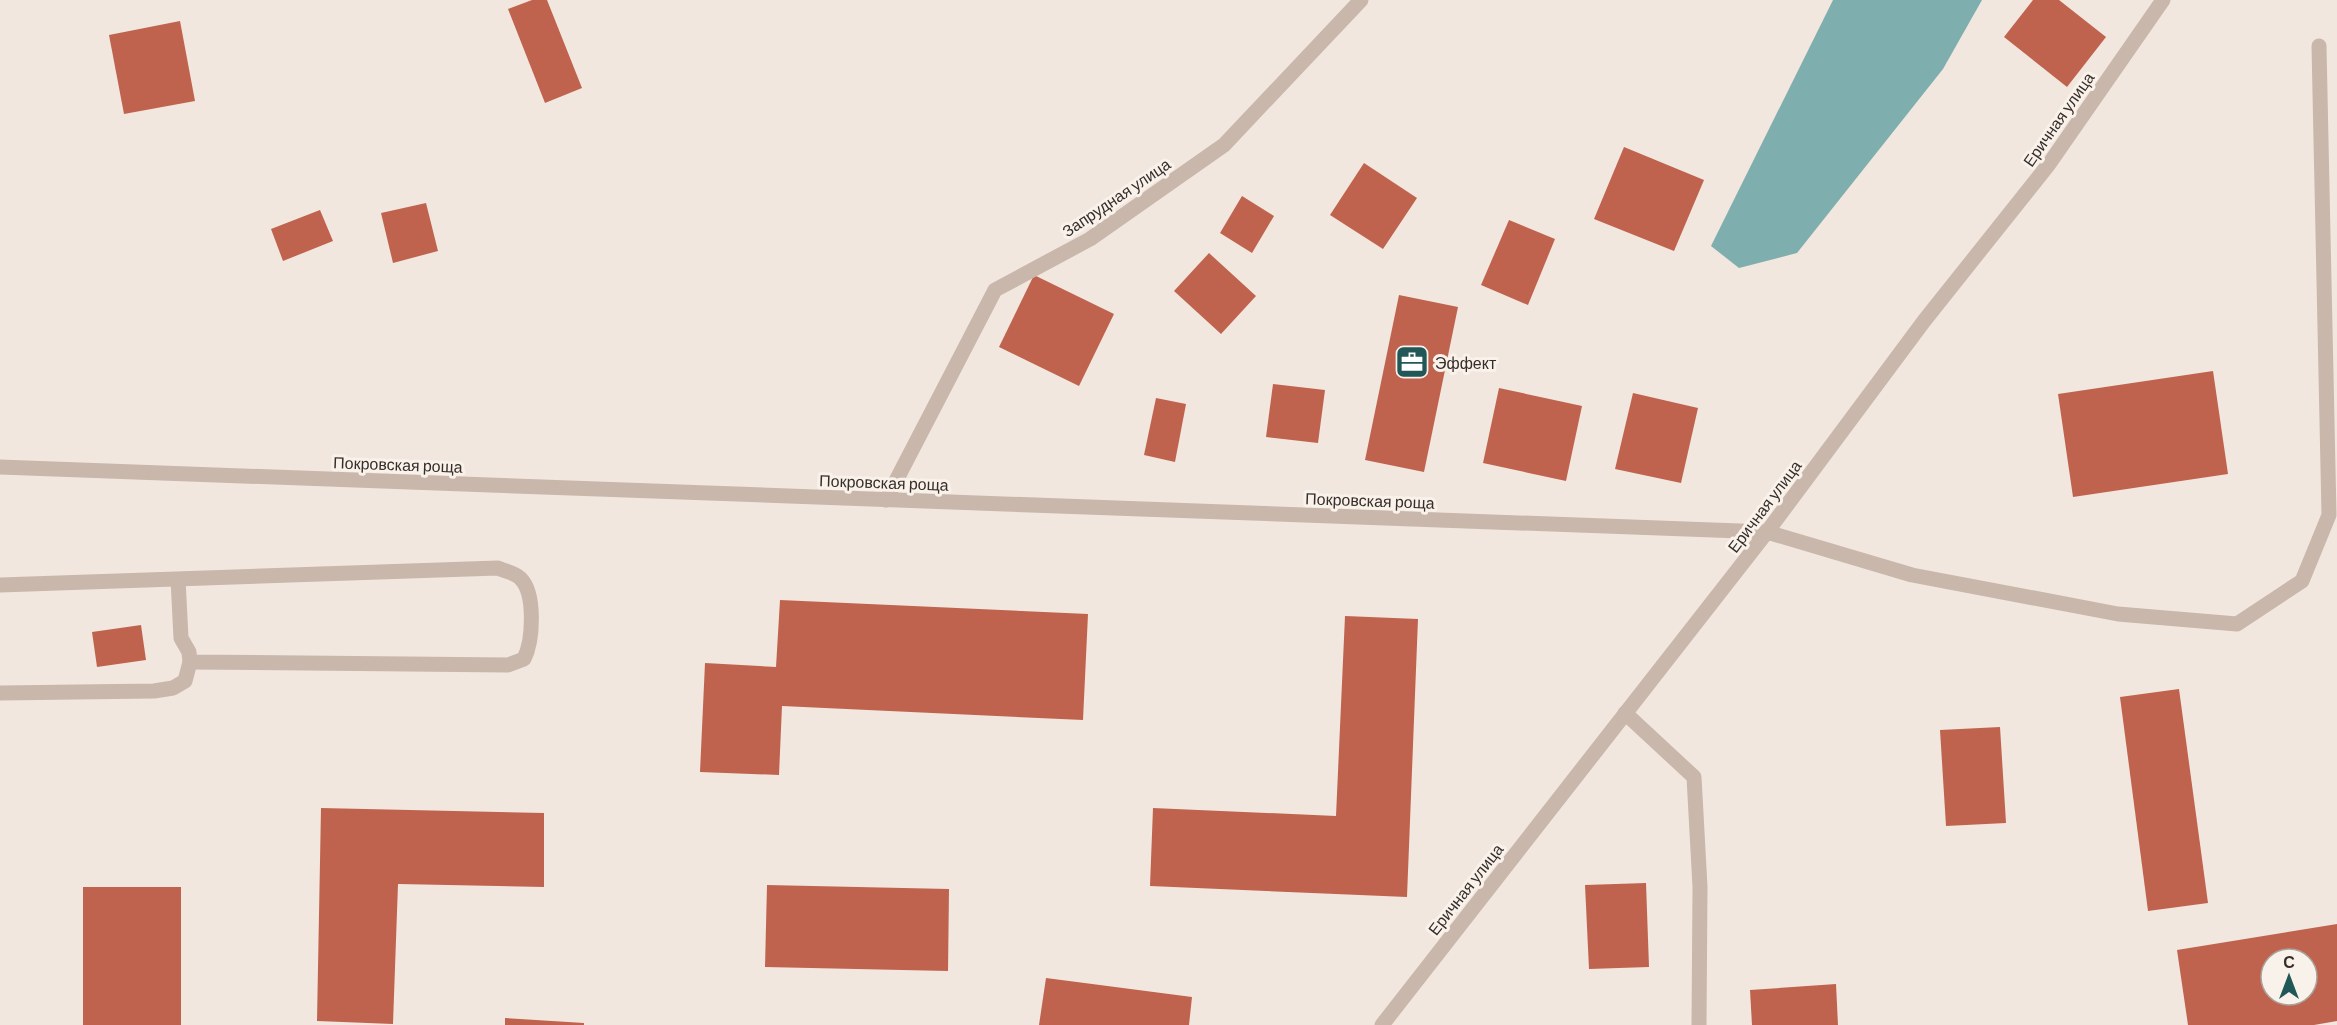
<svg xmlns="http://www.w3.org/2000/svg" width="2337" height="1025" font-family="Barlow,sans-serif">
	<rect width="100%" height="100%" fill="#f2e7de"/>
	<polygon fill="#7eaead" points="1833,0 1982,0 1943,69 1797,253 1739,268 1711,246"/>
	<g fill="#c0634e" fill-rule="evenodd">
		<polygon points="532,0 547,0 582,88 545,103 508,9"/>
		<polygon points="2033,0 2059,0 2106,37 2067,87 2004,37"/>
		<polygon points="180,21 195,101 124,114 109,35"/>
		<polygon points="1624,147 1704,180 1674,251 1594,219"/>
		<polygon points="1364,163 1417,198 1383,249 1330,215"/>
		<polygon points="1242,196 1274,216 1252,253 1220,233"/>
		<polygon points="426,203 438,251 393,263 381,213"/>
		<polygon points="320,210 333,241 283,261 271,229"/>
		<polygon points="1509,220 1555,239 1528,305 1481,285"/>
		<polygon points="1209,253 1256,296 1221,334 1174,291"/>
		<polygon points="1034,275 1114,314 1079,386 999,347"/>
		<polygon points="1399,295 1458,307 1424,472 1365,460"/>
		<polygon points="2213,371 2228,474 2073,497 2058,394"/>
		<polygon points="1273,384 1325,390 1318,443 1266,437"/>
		<polygon points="1499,388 1582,406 1566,481 1483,463"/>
		<polygon points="1633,393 1698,408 1681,483 1615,469"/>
		<polygon points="1156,398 1186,404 1175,462 1144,455"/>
		<polygon points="780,600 1088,614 1083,720 782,706 779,775 700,772 705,663 776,667"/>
		<polygon points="1345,616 1418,619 1407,897 1150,886 1153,808 1336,816"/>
		<polygon points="141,625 146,660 97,667 92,632"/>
		<polygon points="2179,689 2208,903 2148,911 2120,697"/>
		<polygon points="2000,727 2006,823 1946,826 1940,730"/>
		<polygon points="321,808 544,813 544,887 398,884 393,1024 317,1021"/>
		<polygon points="1646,883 1649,967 1589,969 1585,885"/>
		<polygon points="767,885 949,889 948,971 765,967"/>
		<rect x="83" y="887" width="98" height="138"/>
		<path d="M 2337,924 L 2337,1021 L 2314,1025 L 2188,1025 L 2177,950 ZM 2271,959 L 2307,959 L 2307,995 L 2271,995 Z"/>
		<polygon points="1046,978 1192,997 1189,1025 1039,1025"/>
		<polygon points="1836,984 1838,1025 1752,1025 1750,990"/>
		<polygon points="505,1018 584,1023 584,1025 505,1025"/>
	</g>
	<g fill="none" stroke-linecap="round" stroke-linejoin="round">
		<g stroke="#c9b7ab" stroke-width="15">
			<polyline points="1767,532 1912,575 2118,614 2237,624 2302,581 2329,515 2319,46"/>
			<path d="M 0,585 L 498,568 C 504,571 515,573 520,578 C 536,593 533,641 524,659 L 508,665 L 190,662 L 189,652 L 181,638 L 178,579"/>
			<polyline points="0,693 154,691 173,688 185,681 190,662"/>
			<polyline points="1625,713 1694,777 1700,887 1699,1025"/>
		</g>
		<g stroke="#c9b7ab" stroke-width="15">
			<polyline points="0,467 1767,532"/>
			<polyline points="886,500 995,290 1090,239 1224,145 1361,0"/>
			<polyline points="1382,1025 1767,532 1924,321 2049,164 2163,0"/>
		</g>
	</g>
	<defs>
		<g id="office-square" transform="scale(1.725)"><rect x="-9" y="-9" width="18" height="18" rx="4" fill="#215757" stroke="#f9f2eb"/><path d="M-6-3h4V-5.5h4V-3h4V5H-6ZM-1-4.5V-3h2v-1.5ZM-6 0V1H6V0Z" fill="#fff"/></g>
	</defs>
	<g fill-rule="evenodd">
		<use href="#office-square" x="1412" y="362"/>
	</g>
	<g text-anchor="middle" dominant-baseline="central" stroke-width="6" stroke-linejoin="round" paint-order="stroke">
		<g font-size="16" fill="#372d2a" stroke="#f9f2eb">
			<text transform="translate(2058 119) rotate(-55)">Еричная улица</text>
			<text transform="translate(1116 197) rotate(-34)">Запрудная улица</text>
			<text transform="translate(398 464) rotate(2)">Покровская роща</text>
			<text transform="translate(884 482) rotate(2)">Покровская роща</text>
			<text transform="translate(1370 500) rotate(2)">Покровская роща</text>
			<text transform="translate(1764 506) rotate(-53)">Еричная улица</text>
			<text transform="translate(1465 889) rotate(-52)">Еричная улица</text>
		</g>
		<g font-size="16" fill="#372d2a" stroke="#f9f2eb" text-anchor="start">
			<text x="1435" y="362">Эффект</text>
		</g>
	</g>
	<g transform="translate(2289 977)"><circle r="28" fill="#f9f2eb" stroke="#aba39e" stroke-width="1.5"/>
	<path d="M0-4.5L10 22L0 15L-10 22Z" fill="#215757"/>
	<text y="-9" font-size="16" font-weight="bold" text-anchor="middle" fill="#372d2a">С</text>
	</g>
</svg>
